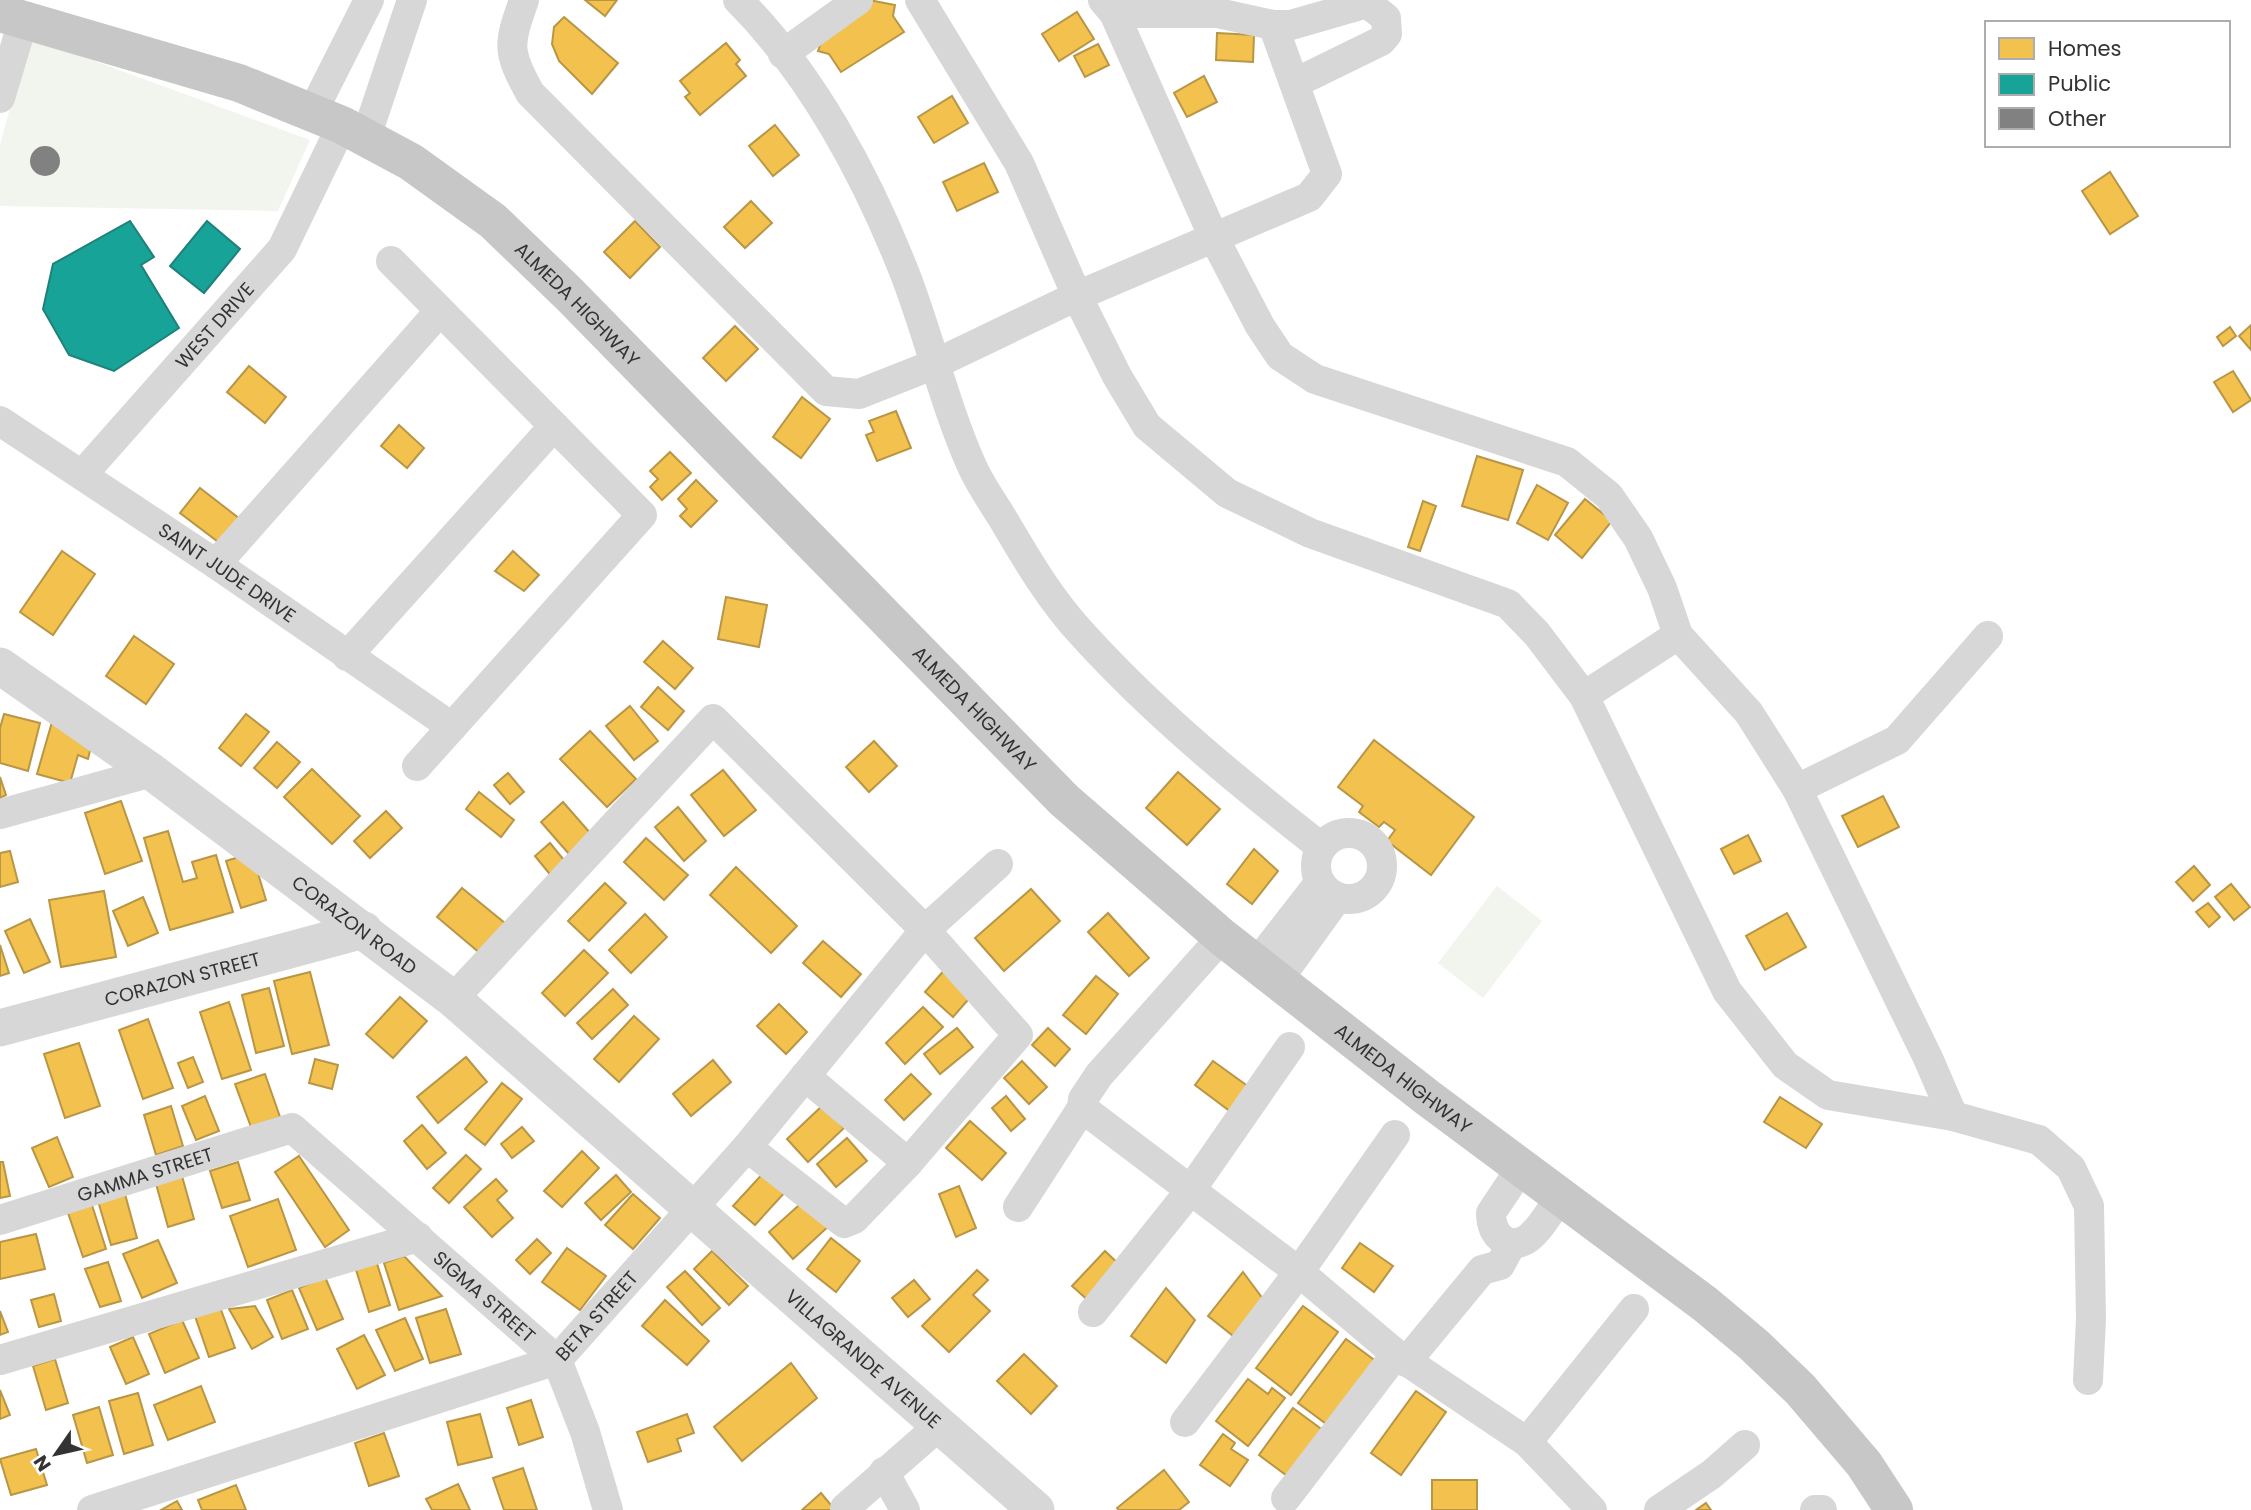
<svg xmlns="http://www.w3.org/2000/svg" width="2251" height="1510" font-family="Poppins,sans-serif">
	<rect width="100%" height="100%" fill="#fff"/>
	<g fill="#f1f5ed">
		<polygon points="29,37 310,140 278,211 0,206 0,145"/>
		<polygon points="1497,886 1542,921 1483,998 1438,963"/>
	</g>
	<g fill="#f2c14e" stroke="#b99646" stroke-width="2">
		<polygon points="585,0 617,0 605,16"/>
		<polygon points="869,0 895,5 893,16 904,32 841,72 829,54 818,51 827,25"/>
		<polygon points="1077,12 1094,39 1059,61 1042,34"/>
		<polygon points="564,17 618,63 592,94 559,61 552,44 554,27"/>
		<polygon points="1217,33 1254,35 1253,62 1216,60"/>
		<polygon points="726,43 740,60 736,64 746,76 700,115 685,97 690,93 680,81"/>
		<polygon points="1098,44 1109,65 1085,77 1074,56"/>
		<polygon points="1204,76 1217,102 1187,117 1174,93"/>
		<polygon points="952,96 968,123 934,143 918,117"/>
		<polygon points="775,125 799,155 773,176 749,146"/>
		<polygon points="984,163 998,192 957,211 943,182"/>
		<polygon points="2110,172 2138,216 2110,234 2082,191"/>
		<polygon points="751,201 772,223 745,248 724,227"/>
		<polygon points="635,221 660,247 630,278 604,252"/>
		<polygon points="2251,325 2251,350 2239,336"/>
		<polygon points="735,326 758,349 726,381 703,358"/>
		<polygon points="2230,327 2236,336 2223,346 2217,337"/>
		<polygon points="249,366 286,397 265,423 227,392"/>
		<polygon points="2233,371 2251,400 2233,412 2214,382"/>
		<polygon points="802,397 830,419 801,458 773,437"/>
		<polygon points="896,411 911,448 877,461 866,435 874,432 869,421"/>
		<polygon points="399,425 424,448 407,468 381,446"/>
		<polygon points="670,452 691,473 662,500 650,487 658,479 650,471"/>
		<polygon points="1477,456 1523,470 1508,520 1462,506"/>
		<polygon points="696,480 717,501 691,527 680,516 687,509 678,499"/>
		<polygon points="1537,485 1568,503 1548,540 1517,523"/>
		<polygon points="200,488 240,519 221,544 180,513"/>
		<polygon points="1585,499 1612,521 1582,558 1555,535"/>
		<polygon points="1423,501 1436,506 1420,551 1408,547"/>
		<polygon points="62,551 95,574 53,635 20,612"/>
		<polygon points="513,551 539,575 524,591 495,571"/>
		<polygon points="726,597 767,605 759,647 718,639"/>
		<polygon points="134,636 174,664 146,704 106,676"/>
		<polygon points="663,641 693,668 675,689 644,662"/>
		<polygon points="658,687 684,711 668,730 641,707"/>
		<polygon points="630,706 658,741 634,760 606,726"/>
		<polygon points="4,714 40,723 28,771 0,763 0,728"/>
		<polygon points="246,714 269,732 241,766 219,748"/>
		<polygon points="52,722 94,734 88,759 78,755 70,783 37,774"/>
		<polygon points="590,731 636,779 607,807 560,759"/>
		<polygon points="1374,740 1474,817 1431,875 1387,841 1395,830 1384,822 1379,827 1359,812 1363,806 1338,787"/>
		<polygon points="874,741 897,766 869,792 846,767"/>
		<polygon points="277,742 300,762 277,788 254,768"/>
		<polygon points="312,769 360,816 332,844 284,797"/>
		<polygon points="723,770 756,810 724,836 691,795"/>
		<polygon points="1178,772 1220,809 1187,845 1146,808"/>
		<polygon points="508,773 524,792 510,804 494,785"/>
		<polygon points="0,777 6,795 0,798"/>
		<polygon points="479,792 514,820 501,837 466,809"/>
		<polygon points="1883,796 1899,827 1858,847 1842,816"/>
		<polygon points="121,801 142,861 105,874 85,813"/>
		<polygon points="563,802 591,834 569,854 541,822"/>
		<polygon points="678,807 706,841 684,861 655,827"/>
		<polygon points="386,811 402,828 370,858 354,841"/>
		<polygon points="168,831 183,882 197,878 192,862 216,855 233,912 170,930 144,838"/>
		<polygon points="1748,835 1761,861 1734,874 1721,849"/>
		<polygon points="646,838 688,875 664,900 624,862"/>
		<polygon points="550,843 569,866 553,878 535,856"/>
		<polygon points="1254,849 1278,871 1252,904 1227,884"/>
		<polygon points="10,851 18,882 0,887 0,853"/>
		<polygon points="252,853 266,900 241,908 226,861"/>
		<polygon points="2194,866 2210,885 2193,901 2176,882"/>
		<polygon points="736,867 797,926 771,953 710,895"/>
		<polygon points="605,883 626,903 589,941 568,921"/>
		<polygon points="2231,884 2250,907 2234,920 2215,897"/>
		<polygon points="462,888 506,924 481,954 437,917"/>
		<polygon points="1031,889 1060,921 1004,971 975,938"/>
		<polygon points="104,891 116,957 61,967 49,900"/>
		<polygon points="143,897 158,933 128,946 113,911"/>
		<polygon points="2208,903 2220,917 2209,927 2196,912"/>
		<polygon points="1108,913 1149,958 1129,976 1088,932"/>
		<polygon points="1787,913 1806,947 1765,970 1746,936"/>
		<polygon points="645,914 667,937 631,973 609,950"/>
		<polygon points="30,919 50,962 24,973 5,931"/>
		<polygon points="823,941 861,974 841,997 803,963"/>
		<polygon points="0,945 9,973 0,976"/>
		<polygon points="584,950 608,973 565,1016 542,993"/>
		<polygon points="947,967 974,993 953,1017 925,992"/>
		<polygon points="310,972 329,1045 292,1054 274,981"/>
		<polygon points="1096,976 1118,994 1086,1034 1063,1015"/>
		<polygon points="269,988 284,1046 256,1053 242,995"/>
		<polygon points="613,989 628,1005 592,1039 577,1023"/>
		<polygon points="400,997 427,1021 393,1058 366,1034"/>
		<polygon points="229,1002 251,1070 222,1079 200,1012"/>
		<polygon points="779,1004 807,1032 786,1054 757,1026"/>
		<polygon points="923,1007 943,1027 905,1064 886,1043"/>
		<polygon points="634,1016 659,1039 619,1082 594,1059"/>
		<polygon points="148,1019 173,1088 143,1099 119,1030"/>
		<polygon points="957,1028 973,1047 940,1074 924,1054"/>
		<polygon points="1048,1028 1070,1049 1055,1066 1032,1045"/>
		<polygon points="79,1043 100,1106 65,1118 44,1054"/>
		<polygon points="193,1057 203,1082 188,1088 178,1063"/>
		<polygon points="466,1057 487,1082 438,1123 417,1097"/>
		<polygon points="315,1059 338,1065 332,1089 309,1083"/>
		<polygon points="713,1060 731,1082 691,1116 673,1094"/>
		<polygon points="1022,1061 1047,1087 1029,1104 1004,1078"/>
		<polygon points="1213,1061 1249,1087 1231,1112 1195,1085"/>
		<polygon points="265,1074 280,1117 251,1127 235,1084"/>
		<polygon points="911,1074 931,1094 904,1120 885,1100"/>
		<polygon points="502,1083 522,1099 485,1145 465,1129"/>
		<polygon points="205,1096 219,1131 196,1140 182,1106"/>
		<polygon points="1006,1096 1025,1119 1011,1131 992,1108"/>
		<polygon points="1780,1097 1822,1124 1806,1148 1764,1122"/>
		<polygon points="171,1106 183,1146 156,1155 144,1115"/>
		<polygon points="822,1106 844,1128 808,1162 787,1139"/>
		<polygon points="970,1121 1006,1153 982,1180 946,1148"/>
		<polygon points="422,1125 446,1153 427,1169 404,1141"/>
		<polygon points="522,1127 534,1141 512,1158 501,1144"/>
		<polygon points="57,1137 73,1177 49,1187 32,1148"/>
		<polygon points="847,1138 867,1161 836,1187 817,1164"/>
		<polygon points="582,1151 599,1168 562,1207 544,1191"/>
		<polygon points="466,1155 481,1169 449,1203 433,1188"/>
		<polygon points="299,1156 349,1230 325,1247 275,1172"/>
		<polygon points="0,1162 3,1162 10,1196 0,1198"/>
		<polygon points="238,1162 250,1200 222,1208 210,1171"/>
		<polygon points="766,1170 787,1190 755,1225 733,1206"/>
		<polygon points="616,1175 631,1192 601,1220 585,1203"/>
		<polygon points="182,1176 194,1219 168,1227 156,1184"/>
		<polygon points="496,1179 507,1191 497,1200 513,1218 492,1237 464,1207"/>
		<polygon points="959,1186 976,1228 956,1237 939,1194"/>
		<polygon points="125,1194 137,1238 111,1245 98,1201"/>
		<polygon points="633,1194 660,1218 633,1249 605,1225"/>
		<polygon points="807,1198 831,1224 793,1259 769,1232"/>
		<polygon points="278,1199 296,1250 248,1267 230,1216"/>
		<polygon points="92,1205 106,1249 83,1257 68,1213"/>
		<polygon points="36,1234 45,1269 0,1279 0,1242"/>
		<polygon points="831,1238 860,1261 836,1292 807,1269"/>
		<polygon points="537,1239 551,1253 530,1274 516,1260"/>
		<polygon points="158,1240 177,1283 142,1298 123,1254"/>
		<polygon points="1360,1243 1393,1266 1374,1292 1342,1268"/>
		<polygon points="567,1248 606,1276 580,1310 542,1282"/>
		<polygon points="712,1251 748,1286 729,1305 694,1269"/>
		<polygon points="1105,1251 1123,1268 1091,1303 1072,1286"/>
		<polygon points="374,1254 390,1305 369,1312 353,1260"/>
		<polygon points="404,1256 442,1296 399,1310 384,1263"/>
		<polygon points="108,1262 121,1301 100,1307 85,1269"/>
		<polygon points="977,1270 988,1280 973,1295 990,1311 949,1352 922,1326"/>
		<polygon points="685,1271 720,1308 702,1325 667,1287"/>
		<polygon points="1243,1272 1266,1303 1237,1339 1208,1316"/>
		<polygon points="325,1277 343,1319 317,1330 299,1288"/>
		<polygon points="914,1280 930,1299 908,1317 892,1298"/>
		<polygon points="1166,1288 1195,1320 1166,1363 1131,1336"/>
		<polygon points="292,1290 308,1329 282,1339 267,1300"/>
		<polygon points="54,1294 61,1321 39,1327 31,1300"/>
		<polygon points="665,1300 709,1341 687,1365 642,1326"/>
		<polygon points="255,1306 273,1337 252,1349 229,1309"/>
		<polygon points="1303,1306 1338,1332 1291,1395 1256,1368"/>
		<polygon points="220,1307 235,1348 209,1357 195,1316"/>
		<polygon points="446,1309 461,1354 430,1363 416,1318"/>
		<polygon points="0,1311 8,1332 0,1335"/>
		<polygon points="405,1318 423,1359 395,1371 376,1330"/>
		<polygon points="182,1320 199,1358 165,1373 149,1334"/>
		<polygon points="364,1335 385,1375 357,1389 337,1349"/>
		<polygon points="133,1337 149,1374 126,1384 110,1347"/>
		<polygon points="1346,1339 1377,1362 1329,1426 1298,1403"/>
		<polygon points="1024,1354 1057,1386 1031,1414 997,1381"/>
		<polygon points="55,1359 68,1403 46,1410 33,1366"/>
		<polygon points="791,1363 817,1398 742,1461 714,1427"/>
		<polygon points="1248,1379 1268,1394 1272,1388 1285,1398 1248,1446 1216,1421"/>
		<polygon points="201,1386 215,1422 168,1440 154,1405"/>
		<polygon points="0,1390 10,1415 0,1419"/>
		<polygon points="1416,1391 1446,1412 1401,1475 1371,1453"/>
		<polygon points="138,1393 153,1445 124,1454 109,1401"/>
		<polygon points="531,1400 543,1437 519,1445 507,1408"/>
		<polygon points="99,1407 113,1455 87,1463 73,1415"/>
		<polygon points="1293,1408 1324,1431 1290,1478 1259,1455"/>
		<polygon points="480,1414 492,1457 458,1465 447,1422"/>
		<polygon points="687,1414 694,1433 677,1439 681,1451 648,1462 637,1432"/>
		<polygon points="384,1433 399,1476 369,1486 355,1443"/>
		<polygon points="1223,1434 1235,1443 1231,1449 1248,1460 1230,1486 1200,1465"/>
		<polygon points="36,1449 47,1485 11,1495 0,1459"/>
		<polygon points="523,1468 537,1510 504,1510 493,1478"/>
		<polygon points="1164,1470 1189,1502 1179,1510 1119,1510 1117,1508"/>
		<rect x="1432" y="1480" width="45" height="30"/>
		<polygon points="458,1484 470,1510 432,1510 426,1499"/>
		<polygon points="236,1485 246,1510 202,1510 198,1500"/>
		<polygon points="821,1493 835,1510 802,1510"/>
		<polygon points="177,1501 182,1510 161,1510"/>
		<polygon points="1706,1503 1711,1510 1696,1510"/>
	</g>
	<g fill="#17a398" stroke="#1f817a" stroke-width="2">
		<polygon points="130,221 154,257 141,265 179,328 114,371 69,355 43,309 53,264"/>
		<polygon points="207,221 240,249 204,293 170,266"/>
	</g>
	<circle fill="#818181" cx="45" cy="161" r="15"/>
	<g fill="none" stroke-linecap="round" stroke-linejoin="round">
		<g stroke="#d7d7d7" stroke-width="30">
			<path d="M 524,0 C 508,46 507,50 530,93 L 826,391 L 859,394 L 935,364 L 1077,296 L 1309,197 L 1327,174 L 1273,25"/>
			<path d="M 738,0 C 812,74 867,177 905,274 C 929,336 944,403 971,464 C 979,483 992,501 1003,519 C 1027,560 1051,601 1084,636 C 1156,715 1238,782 1321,847"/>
			<polyline points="920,0 1019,163 1077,296 1117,376 1147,426 1227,493 1310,533 1508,604 1537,634 1584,696 1727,991 1785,1065 1828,1095 1953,1116 2039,1140 2071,1168 2089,1206 2091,1319 2088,1380"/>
			<polyline points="1103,0 1114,13 1214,238 1260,326 1280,356 1315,379 1567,462 1609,496 1638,538 1662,588 1678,635 1749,713 1797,789 1928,1058 1953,1116"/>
			<polyline points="1114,13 1218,13 1273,25 1291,25 1367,3 1386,18 1387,34 1381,41 1295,83"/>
			<polyline points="783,54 858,0"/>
			<polyline points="0,98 24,18"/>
			<polyline points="312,113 369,0"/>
			<polyline points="366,137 412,0"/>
			<polyline points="391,261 642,515 417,766"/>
			<path id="s1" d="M 0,421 L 216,564 L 452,727"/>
			<path id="s2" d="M 82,475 L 282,249 L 342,125"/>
			<polyline points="216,564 439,312"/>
			<polyline points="347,656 554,426"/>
			<polyline points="1584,696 1678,635"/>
			<polyline points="1797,789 1897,740 1988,636"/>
			<polyline points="0,814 152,772"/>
			<circle cx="1349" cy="866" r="33"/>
			<polyline points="1222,937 1099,1075 1083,1099 1082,1108 1299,1272 1396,1354 1527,1442 1592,1510"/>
			<polyline points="1257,963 1320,882"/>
			<polyline points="1278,980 1337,898"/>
			<polyline points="453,999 713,719 925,930 1018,1035 908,1163 854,1219 844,1223 747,1147"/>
			<polyline points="805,1076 908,1163"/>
			<path d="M 1521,1168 L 1491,1213 C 1491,1223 1493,1232 1502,1239 C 1528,1257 1548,1213 1560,1197"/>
			<polyline points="1018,1207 1082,1108"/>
			<path id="s3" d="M 0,1220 L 292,1128 L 557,1360 L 585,1432 L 608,1510"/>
			<polyline points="1093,1312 1190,1191 1290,1047"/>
			<polyline points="0,1360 418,1237"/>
			<polyline points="1406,1362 1482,1270 1500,1265 1512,1243"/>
			<polyline points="1185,1422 1299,1272 1395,1135"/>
			<polyline points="1527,1442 1634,1309"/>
			<polyline points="884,1472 905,1510"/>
			<polyline points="1286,1498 1396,1354"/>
			<polyline points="845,1508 941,1424"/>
			<path id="s4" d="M 92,1510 L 557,1360 L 747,1147 L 925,930 L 998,864"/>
			<polyline points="1659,1510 1712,1474 1745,1445"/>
			<polyline points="1815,1510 1822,1510"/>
		</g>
		<g stroke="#d7d7d7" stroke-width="37">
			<path id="s5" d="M 0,666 L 152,772 L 453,999 L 1036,1510"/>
			<path id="s6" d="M 0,1028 L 364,930"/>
		</g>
		<path stroke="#c7c7c7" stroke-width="38" id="s7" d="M 0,13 L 239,83 L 342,125 L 411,162 L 493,221 L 569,294 L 1064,800 L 1222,937 L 1428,1098 L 1705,1304 L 1754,1345 L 1800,1389 L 1864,1464 L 1894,1510"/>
	</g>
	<g text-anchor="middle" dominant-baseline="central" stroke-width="7" stroke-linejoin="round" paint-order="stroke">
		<g font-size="19" fill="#333" stroke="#fff">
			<text stroke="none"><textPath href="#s7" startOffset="658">ALMEDA HIGHWAY</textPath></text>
			<text stroke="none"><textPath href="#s2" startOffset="200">WEST DRIVE</textPath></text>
			<text stroke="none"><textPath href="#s1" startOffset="273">SAINT JUDE DRIVE</textPath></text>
			<text stroke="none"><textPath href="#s7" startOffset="1225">ALMEDA HIGHWAY</textPath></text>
			<text stroke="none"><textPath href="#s5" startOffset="439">CORAZON ROAD</textPath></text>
			<text stroke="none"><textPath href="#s6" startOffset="189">CORAZON STREET</textPath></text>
			<text stroke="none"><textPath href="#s7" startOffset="1792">ALMEDA HIGHWAY</textPath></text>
			<text stroke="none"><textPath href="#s3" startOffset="152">GAMMA STREET</textPath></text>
			<text stroke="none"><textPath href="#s3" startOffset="562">SIGMA STREET</textPath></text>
			<text stroke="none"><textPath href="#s4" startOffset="548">BETA STREET</textPath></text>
			<text stroke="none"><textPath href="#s5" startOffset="1108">VILLAGRANDE AVENUE</textPath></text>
		</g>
	</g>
	<rect x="1985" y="21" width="245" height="126" fill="#ffffff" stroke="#adadad" stroke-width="2"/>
	<rect x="1999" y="38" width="35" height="21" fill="#f2c14e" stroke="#adadad" stroke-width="2"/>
	<text x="2048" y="56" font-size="21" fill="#333333">Homes</text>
	<rect x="1999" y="74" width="35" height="21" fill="#17a398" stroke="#adadad" stroke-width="2"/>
	<text x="2048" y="91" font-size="21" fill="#333333">Public</text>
	<rect x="1999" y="108" width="35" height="21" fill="#818181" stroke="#adadad" stroke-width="2"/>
	<text x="2048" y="126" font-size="21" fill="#333333">Other</text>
	<g transform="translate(56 1454) rotate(236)" stroke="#ffffff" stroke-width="5" paint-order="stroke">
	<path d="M0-5L12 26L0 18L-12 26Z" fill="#333333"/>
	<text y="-10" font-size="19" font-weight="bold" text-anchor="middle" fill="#333333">N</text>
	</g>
</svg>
